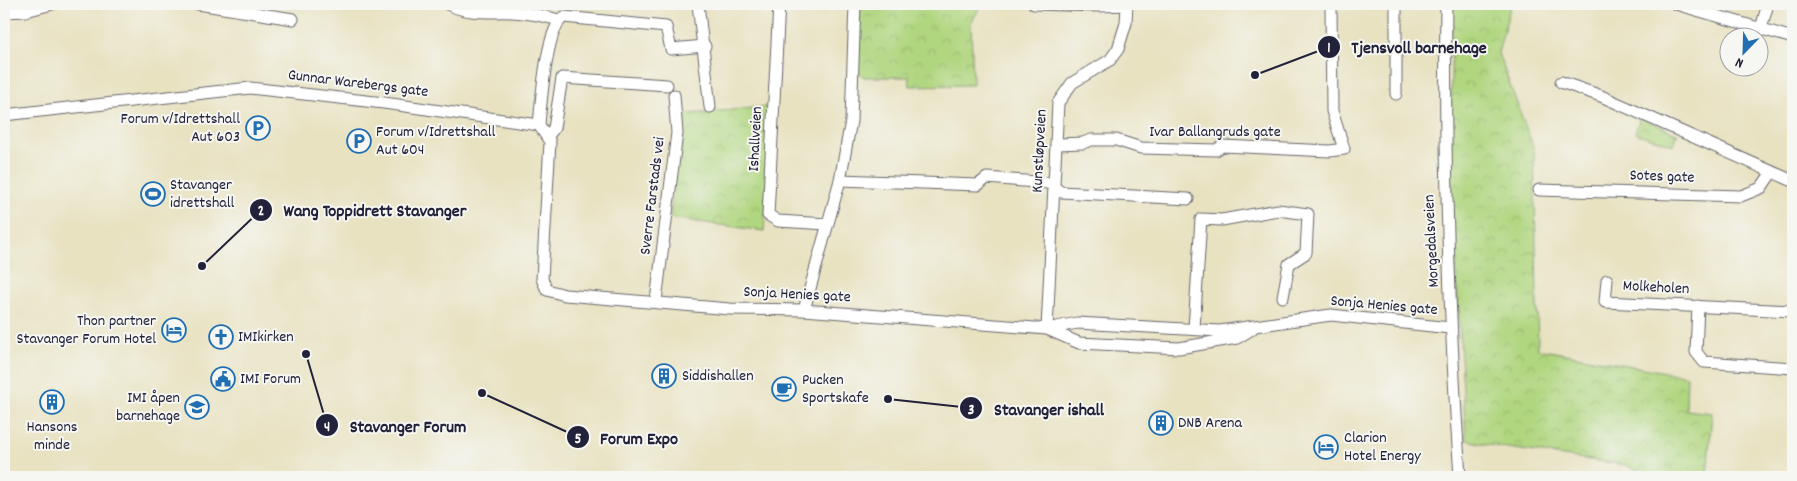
<svg xmlns="http://www.w3.org/2000/svg" width="1797" height="481" font-family="Dekko,sans-serif">
	<defs>
		<pattern id="park-crowns" width="20" height="18" patternUnits="userSpaceOnUse" patternTransform="scale(1.25)"><rect width="20" height="18" fill="#b0d67f"/><path d="M2 6a3 3 0 1 1 6 0M12 15a3 3 0 1 1 6 0" fill="none" stroke="#97b76f"/></pattern>
	</defs>
	<rect width="100%" height="100%" fill="#f6f6f2"/>
	<filter id="ink" filterUnits="userSpaceOnUse"><feTurbulence type="fractalNoise" baseFrequency=".02" numOctaves="2"/><feDisplacementMap in="SourceGraphic" scale="10" xChannelSelector="R" yChannelSelector="G"/><feConvolveMatrix kernelMatrix="1 2 1 2 8 2 1 2 1" color-interpolation-filters="sRGB"/></filter>
	<filter id="wash" filterUnits="userSpaceOnUse"><feTurbulence type="fractalNoise" baseFrequency=".0096" numOctaves="4" result="noise"/><feDisplacementMap in="SourceGraphic" scale="20" xChannelSelector="R" yChannelSelector="G"/><feGaussianBlur stdDeviation="1.12" result="paint"/><feColorMatrix in="noise" values="0 0 0 0 0 0 0 0 0 0 0 0 0 0 0 0 0 1.4 0 .05"/><feComposite in="paint" operator="in"/></filter>
	<g filter="url(#wash)">
		<rect width="100%" height="100%" fill="#e8e2c1"/>
		<g fill="url(#park-crowns)" stroke="#697c5d">
			<polygon points="860,4 978,4 981,6 971,23 973,85 910,86 909,77 864,77 858,73"/>
			<polygon points="1452,4 1511,4 1498,53 1534,149 1538,349 1687,376 1686,410 1712,413 1707,477 1650,477 1626,465 1494,446 1466,440 1450,172"/>
			<polygon points="773,106 764,231 670,218 680,115"/>
			<polygon points="1640,117 1677,134 1674,145 1635,133"/>
		</g>
	</g>
	<g filter="url(#ink)">
		<g fill="none" stroke-linecap="round" stroke-linejoin="round">
			<g stroke="#67656a" stroke-width="13">
				<g id="minor">
					<polyline points="198,4 293,19"/>
					<path d="M 447,4 C 470,15 489,11 513,12 C 529,13 544,16 559,20"/>
					<polyline points="698,4 710,107"/>
					<polyline points="779,4 768,215 778,221 827,224"/>
					<polyline points="1034,4 1099,6 1127,5"/>
					<path d="M 1446,4 C 1444,162 1449,319 1460,477"/>
					<polyline points="1676,4 1793,38"/>
					<polyline points="4,12 26,11 52,4"/>
					<polyline points="1761,28 1768,4"/>
					<polyline points="1561,82 1601,96 1793,181"/>
					<polyline points="1396,94 1396,4"/>
					<polyline points="4,115 250,88 384,103 539,125 550,142 542,279 547,290 565,295 730,309 804,310 1047,329 1077,323 1220,331 1331,315 1450,328"/>
					<path d="M 539,125 C 541,104 546,27 564,17 L 666,27 L 671,49 L 705,46"/>
					<polyline points="548,136 554,128 562,78 667,85"/>
					<polyline points="1058,144 1083,143 1091,140 1116,140 1141,148 1216,150 1222,146 1330,151 1344,149 1332,111 1331,4"/>
					<polyline points="840,180 978,185 987,178 1048,183 1061,192 1188,199"/>
					<polyline points="1539,190 1741,196 1761,188 1772,172"/>
					<polyline points="1607,280 1605,302 1793,311"/>
					<polyline points="656,301 677,133 674,95"/>
					<polyline points="1698,306 1696,352 1704,362 1793,368"/>
					<polyline points="804,310 840,180 851,121 855,4"/>
					<polyline points="1047,329 1058,103 1072,83 1110,60 1118,49 1126,23 1127,4"/>
					<polyline points="1047,329 1079,343 1179,348 1237,338 1252,329"/>
					<polyline points="1194,329 1201,219 1222,220 1278,210 1308,214 1306,253 1289,264 1283,297"/>
				</g>
			</g>
			<use href="#minor" stroke="#fff" stroke-width="11"/>
		</g>
	</g>
	<defs>
		<g id="parking-ring" transform="scale(1.25)"><circle r="9.5" fill="#f6f6f2" stroke="#1f6fb2" stroke-width="1.5"/><path d="M-3.5-5.5H1a3.5 3.5 0 0 1 0 7H-1V5.5H-3.5ZM-1-3.4V-.6H.8a1.4 1.4 0 0 0 0-2.8Z" fill="#1f6fb2"/></g>
		<g id="stadium-ring" transform="scale(1.25)"><circle r="9.5" fill="#f6f6f2" stroke="#1f6fb2" stroke-width="1.5"/><path d="M0-5a6.5 5 0 1 0 0 10a6.5 5 0 1 0 0-10ZM-3.5-1.8h7v3.6h-7Z" fill="#1f6fb2"/></g>
		<g id="hotel-ring" transform="scale(1.25)"><circle r="9.5" fill="#f6f6f2" stroke="#1f6fb2" stroke-width="1.5"/><path d="M-6-4.5h1.5V1H6V5H4.5V3h-9V5H-6ZM-4 0a1.8 1.8 0 1 1 3.6 0ZM.5 0V-2.5h3Q6-2.5 6 0Z" fill="#1f6fb2"/></g>
		<g id="church-ring" transform="scale(1.25)"><circle r="9.5" fill="#f6f6f2" stroke="#1f6fb2" stroke-width="1.5"/><path d="M-1.2-6h2.4v3.5h3.3v2.4h-3.3V6h-2.4V-.1h-3.3v-2.4h3.3Z" fill="#1f6fb2"/></g>
		<g id="building-ring" transform="scale(1.25)"><circle r="9.5" fill="#f6f6f2" stroke="#1f6fb2" stroke-width="1.5"/><path d="M-4-6H4V6H1V3H-1V6H-4ZM-2.5-4.3h1.7v1.8h-1.7ZM.8-4.3h1.7v1.8H.8ZM-2.5-1h1.7V.8h-1.7ZM.8-1h1.7V.8H.8Z" fill="#1f6fb2"/></g>
		<g id="civic-ring" transform="scale(1.25)"><circle r="9.5" fill="#f6f6f2" stroke="#1f6fb2" stroke-width="1.5"/><path d="M-.6-6.5H3V-4.5H.6V-3L4-1V1h2V6H-6V1h2V-1L-.6-3ZM-1.2 2.5V6h2.4V2.5Z" fill="#1f6fb2"/></g>
		<g id="cafe-ring" transform="scale(1.25)"><circle r="9.5" fill="#f6f6f2" stroke="#1f6fb2" stroke-width="1.5"/><path d="M-5.5-4.5H6V0H3Q3 3.5 0 3.5H-2.5Q-5.5 3.5-5.5 0ZM3-3.2v2h1.7v-2ZM-6 4.5H4V6H-6Z" fill="#1f6fb2"/></g>
		<g id="school-ring" transform="scale(1.25)"><circle r="9.5" fill="#f6f6f2" stroke="#1f6fb2" stroke-width="1.5"/><path d="M0-5L7-2L0 1L-7-2ZM-4 1L0 2.5L4 1V4Q0 6-4 4Z" fill="#1f6fb2"/></g>
	</defs>
	<g fill-rule="evenodd">
		<use href="#parking-ring" x="258" y="128"/>
		<use href="#parking-ring" x="359" y="141"/>
		<use href="#stadium-ring" x="153" y="194"/>
		<use href="#hotel-ring" x="174" y="330"/>
		<use href="#church-ring" x="221" y="337"/>
		<use href="#building-ring" x="664" y="376"/>
		<use href="#civic-ring" x="223" y="379"/>
		<use href="#cafe-ring" x="784" y="389"/>
		<use href="#building-ring" x="52" y="402"/>
		<use href="#school-ring" x="197" y="407"/>
		<use href="#building-ring" x="1161" y="423"/>
		<use href="#hotel-ring" x="1326" y="447"/>
	</g>
	<g text-anchor="middle" dominant-baseline="central" stroke-width="4" stroke-linejoin="round" paint-order="stroke">
		<g font-size="16" fill="#22223b" stroke="#f6f6f2">
			<text transform="translate(358 84) rotate(7)">Gunnar Warebergs gate</text>
			<text x="1215" y="132">Ivar Ballangruds gate</text>
			<text transform="translate(756 139) rotate(-87)">Ishallveien</text>
			<text transform="translate(1040 151) rotate(-87)">Kunstløpveien</text>
			<text transform="translate(1662 177) rotate(2)">Sotes gate</text>
			<text transform="translate(653 196) rotate(-83)">Sverre Farstads vei</text>
			<text transform="translate(1432 241) rotate(-93)">Morgedalsveien</text>
			<text transform="translate(1656 288) rotate(3)">Molkeholen</text>
			<text transform="translate(797 295) rotate(3)">Sonja Henies gate</text>
			<text transform="translate(1384 306) rotate(5)">Sonja Henies gate</text>
		</g>
		<g font-size="16" fill="#22223b" stroke="#f6f6f2" text-anchor="start">
			<text x="240" y="119" text-anchor="end">Forum v/Idrettshall<tspan x="240" dy="18">Aut 603</tspan></text>
			<text x="376" y="132">Forum v/Idrettshall<tspan x="376" dy="18">Aut 604</tspan></text>
			<text x="170" y="185">Stavanger<tspan x="170" dy="18">idrettshall</tspan></text>
			<text x="156" y="321" text-anchor="end">Thon partner<tspan x="156" dy="18">Stavanger Forum Hotel</tspan></text>
			<text x="238" y="337">IMIkirken</text>
			<text x="682" y="376">Siddishallen</text>
			<text x="240" y="379">IMI Forum</text>
			<text x="802" y="380">Pucken<tspan x="802" dy="18">Sportskafe</tspan></text>
			<text x="180" y="398" text-anchor="end">IMI åpen<tspan x="180" dy="18">barnehage</tspan></text>
			<text x="1178" y="423">DNB Arena</text>
			<text x="52" y="427" text-anchor="middle">Hansons<tspan x="52" dy="18">minde</tspan></text>
			<text x="1344" y="438">Clarion<tspan x="1344" dy="18">Hotel Energy</tspan></text>
		</g>
	</g>
	<path fill="none" stroke="#22223b" stroke-width="2" d="M1255 75L1329 47M202 266L261 210M888 399L971 408M306 354L327 425M482 393L578 437"/>
	<g fill="#22223b" stroke="#f6f6f2" stroke-width="2">
		<circle cx="1255" cy="75" r="5"/>
		<circle cx="202" cy="266" r="5"/>
		<circle cx="888" cy="399" r="5"/>
		<circle cx="306" cy="354" r="5"/>
		<circle cx="482" cy="393" r="5"/>
		<circle cx="1329" cy="47" r="12"/>
		<circle cx="261" cy="210" r="12"/>
		<circle cx="971" cy="408" r="12"/>
		<circle cx="327" cy="425" r="12"/>
		<circle cx="578" cy="437" r="12"/>
	</g>
	<g font-size="15" text-anchor="middle" font-weight="bold" fill="#fff">
		<text x="1329" y="52">1</text>
		<text x="261" y="215">2</text>
		<text x="971" y="414">3</text>
		<text x="327" y="431">4</text>
		<text x="578" y="443">5</text>
	</g>
	<g font-size="18" text-anchor="middle" font-weight="bold" fill="#22223b" stroke="#f6f6f2" stroke-width="4" stroke-linejoin="round" paint-order="stroke">
		<text x="1419" y="53">Tjensvoll barnehage</text>
		<text x="375" y="216">Wang Toppidrett Stavanger</text>
		<text x="1049" y="415">Stavanger ishall</text>
		<text x="408" y="432">Stavanger Forum</text>
		<text x="639" y="444">Forum Expo</text>
	</g>
	<rect width="1797" height="481" fill="none" stroke="#f6f6f2" stroke-width="20"/>
	<g transform="translate(1744 52) rotate(203)"><circle r="24" fill="#f6f6f2" stroke="#a1a1a9"/>
	<path d="M0-4L9 19L0 12L-9 19Z" fill="#1f6fb2"/>
	<text y="-8" font-size="14" font-weight="bold" text-anchor="middle" fill="#22223b">N</text>
	</g>
</svg>
